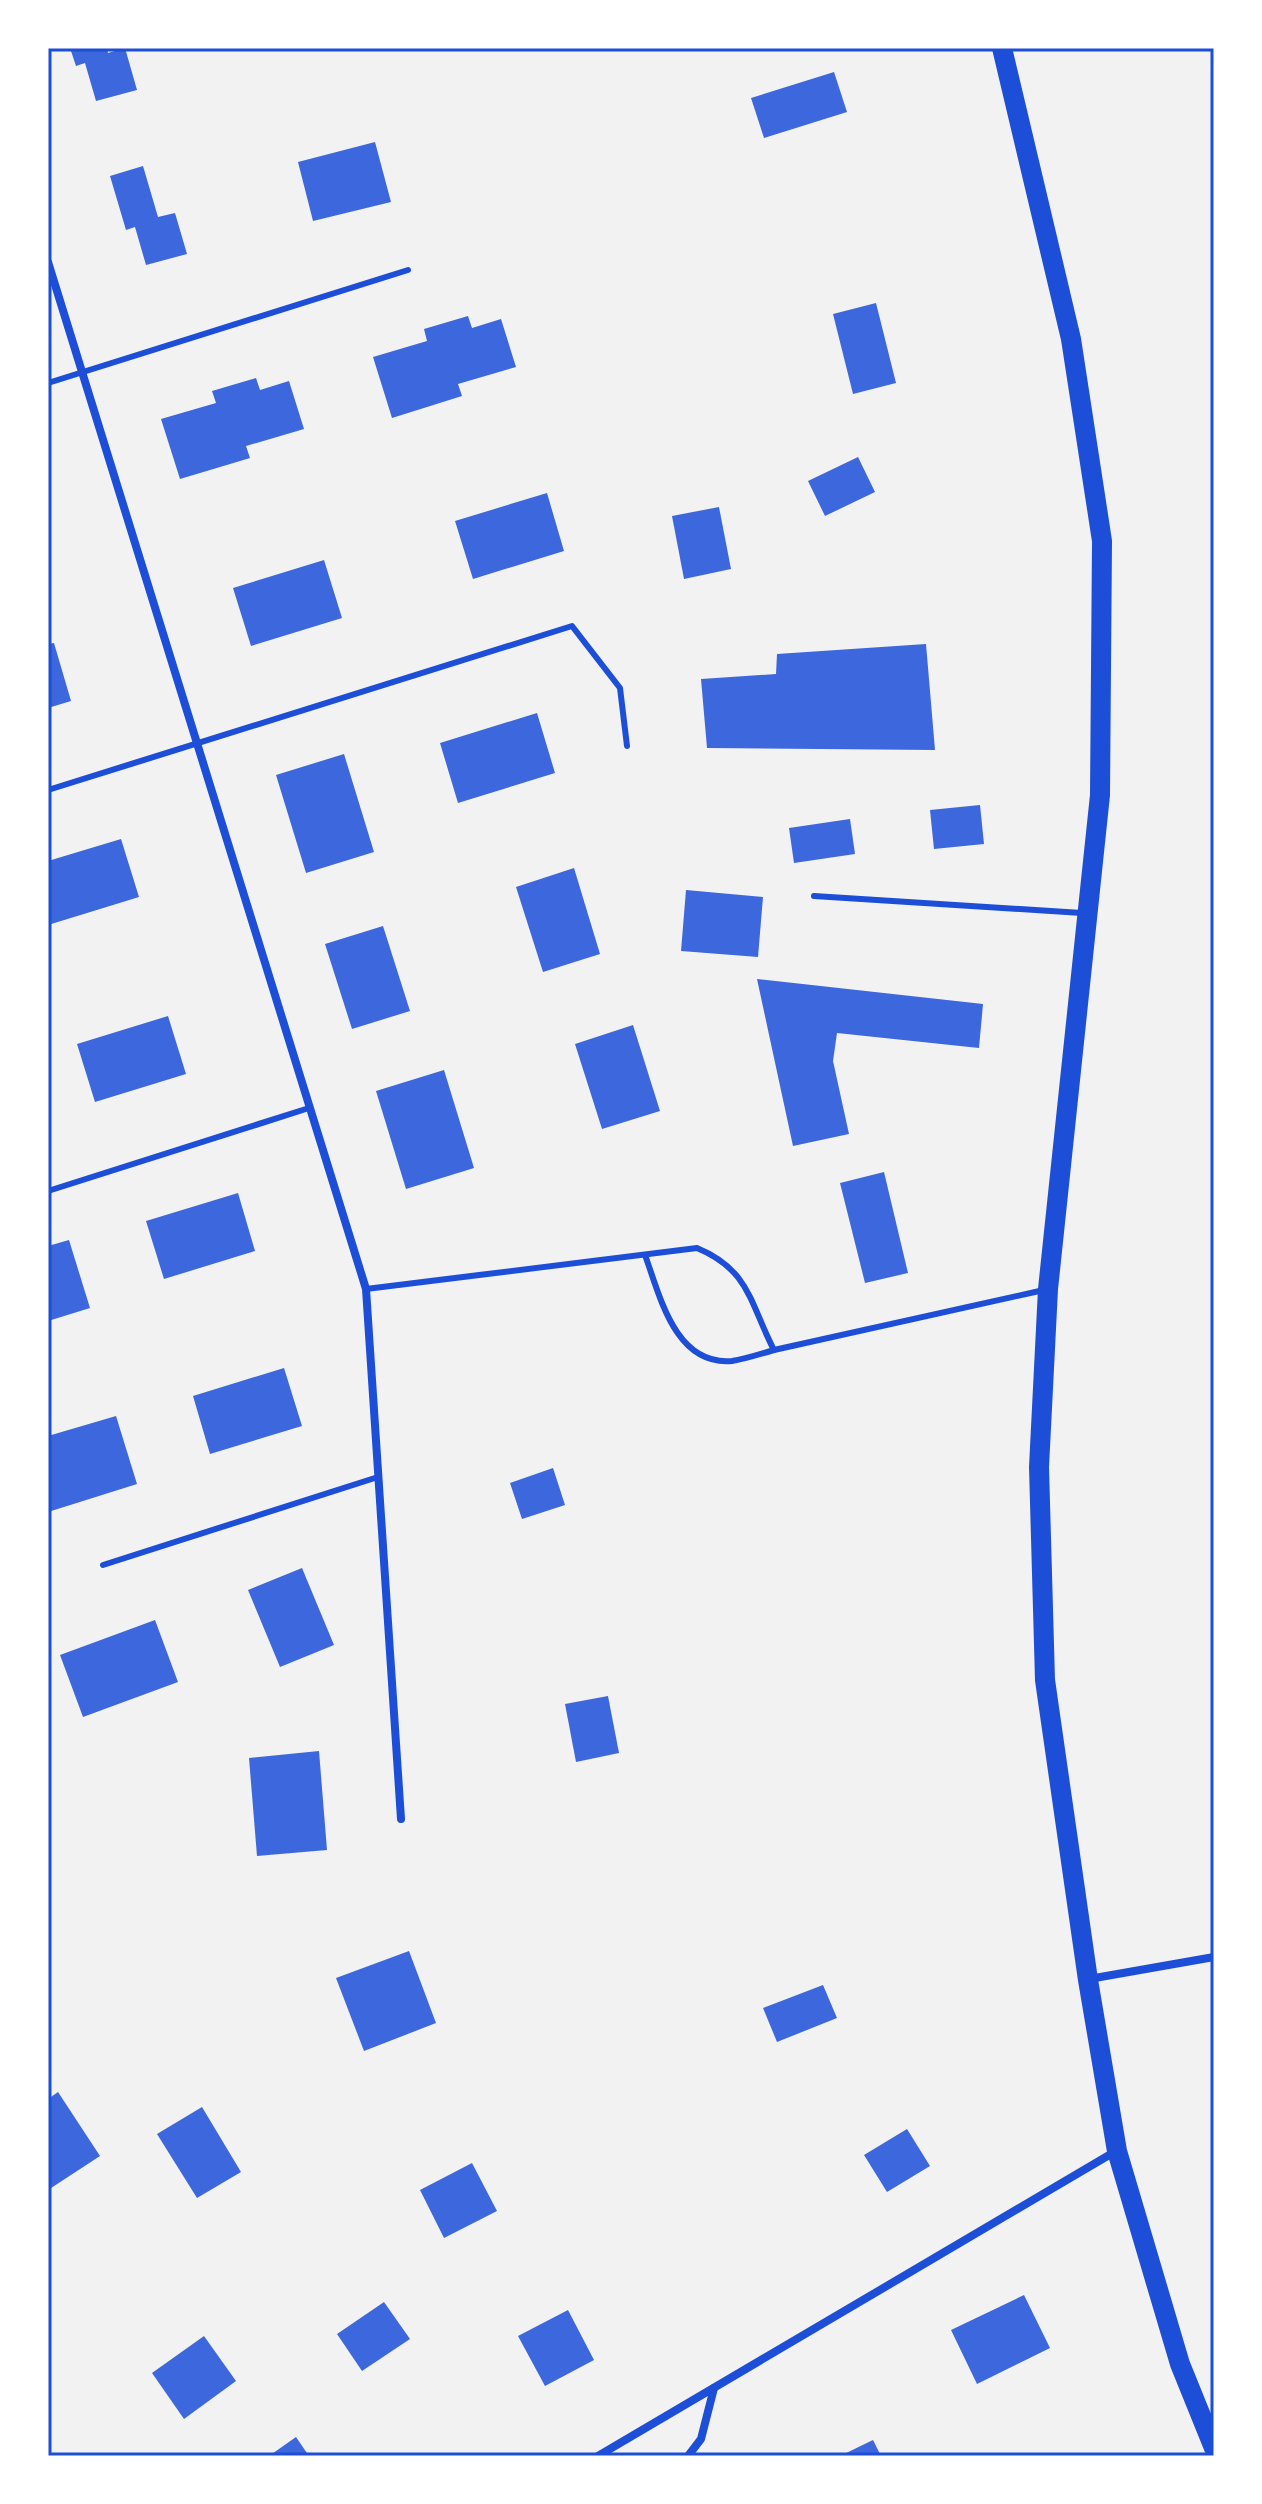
<svg xmlns="http://www.w3.org/2000/svg" width="1262" height="2504" font-family="Montserrat,sans-serif">
	<rect width="100%" height="100%" fill="#f2f2f2"/>
	<g fill="#3d67dc">
		<polygon points="70,48 107,48 108,53 125,48 137,90 96,101 85,63 76,66"/>
		<polygon points="834,72 847,112 764,138 751,98"/>
		<polygon points="375,142 391,202 313,221 298,162"/>
		<polygon points="143,166 158,217 175,213 187,254 146,265 135,227 126,230 110,176"/>
		<polygon points="876,303 896,383 853,394 833,314"/>
		<polygon points="468,316 472,328 501,319 516,367 458,384 462,396 392,418 373,357 427,341 424,329"/>
		<polygon points="256,378 260,390 289,381 304,429 246,446 250,458 180,479 161,419 216,403 212,391"/>
		<polygon points="858,457 875,492 825,516 808,481"/>
		<polygon points="547,493 564,551 473,579 455,521"/>
		<polygon points="719,507 731,569 684,579 672,516"/>
		<polygon points="324,560 342,618 251,646 233,588"/>
		<polygon points="54,643 71,701 48,708 48,644"/>
		<polygon points="926,644 935,750 707,748 701,679 776,674 777,654"/>
		<polygon points="537,713 555,773 458,803 440,743"/>
		<polygon points="344,754 374,852 306,873 276,775"/>
		<polygon points="980,805 984,844 934,849 930,810"/>
		<polygon points="850,819 855,854 794,863 789,828"/>
		<polygon points="121,839 139,897 48,925 48,861"/>
		<polygon points="574,868 600,954 543,972 516,887"/>
		<polygon points="686,890 763,897 758,957 681,951"/>
		<polygon points="383,926 410,1011 352,1029 325,944"/>
		<polygon points="757,979 983,1004 979,1048 837,1033 833,1061 849,1134 793,1146"/>
		<polygon points="168,1016 186,1074 95,1102 77,1044"/>
		<polygon points="633,1025 660,1111 602,1129 575,1044"/>
		<polygon points="444,1070 474,1168 406,1189 376,1091"/>
		<polygon points="884,1172 908,1273 865,1283 840,1183"/>
		<polygon points="238,1193 255,1251 164,1279 146,1221"/>
		<polygon points="69,1240 90,1308 48,1321 48,1246"/>
		<polygon points="284,1368 302,1426 210,1454 193,1396"/>
		<polygon points="116,1416 137,1484 48,1512 48,1436"/>
		<polygon points="553,1468 565,1505 522,1519 510,1483"/>
		<polygon points="302,1568 334,1645 280,1667 248,1590"/>
		<polygon points="155,1620 178,1682 83,1717 60,1655"/>
		<polygon points="608,1696 619,1753 576,1762 565,1704"/>
		<polygon points="319,1751 327,1850 257,1856 249,1758"/>
		<polygon points="409,1951 436,2023 364,2051 336,1978"/>
		<polygon points="823,1985 837,2018 777,2042 763,2008"/>
		<polygon points="58,2092 100,2156 48,2190 48,2099"/>
		<polygon points="202,2107 241,2172 197,2198 157,2134"/>
		<polygon points="907,2129 930,2166 887,2192 864,2155"/>
		<polygon points="472,2163 497,2211 444,2238 420,2190"/>
		<polygon points="1024,2295 1050,2348 977,2384 951,2330"/>
		<polygon points="384,2302 410,2339 362,2371 337,2334"/>
		<polygon points="568,2310 594,2360 545,2386 518,2336"/>
		<polygon points="204,2336 236,2381 184,2419 152,2373"/>
		<polygon points="296,2437 309,2456 269,2456"/>
		<polygon points="873,2440 881,2456 840,2456"/>
	</g>
	<g fill="none" stroke-linecap="round" stroke-linejoin="round">
		<g stroke="#1d4ed8" stroke-width="6">
			<polyline points="48,383 408,270"/>
			<polyline points="48,790 572,626 620,688 627,746"/>
			<polyline points="814,896 1082,913"/>
			<polyline points="48,1191 309,1108"/>
			<path d="M 645,1255 C 660,1296 675,1366 732,1361 C 745,1359 760,1354 774,1350"/>
			<path d="M 366,1289 L 697,1248 C 750,1270 750,1304 774,1350 L 1044,1290"/>
			<polyline points="103,1565 378,1477"/>
		</g>
		<g stroke="#1d4ed8" stroke-width="8">
			<polyline points="48,262 366,1289 401,1819"/>
			<polyline points="1089,1979 1214,1957"/>
			<polyline points="598,2456 1116,2151"/>
			<polyline points="688,2456 701,2439 714,2388"/>
		</g>
		<polyline stroke="#1d4ed8" stroke-width="20" points="1002,48 1071,339 1102,541 1100,795 1048,1289 1039,1467 1045,1680 1088,1980 1117,2151 1180,2364 1214,2448"/>
	</g>
	<rect width="1262" height="2504" fill="none" stroke="#ffffff" stroke-width="100"/>
	<rect x="50" y="50" width="1162" height="2404" fill="none" stroke="#1d4ed8" stroke-width="3"/>
</svg>
